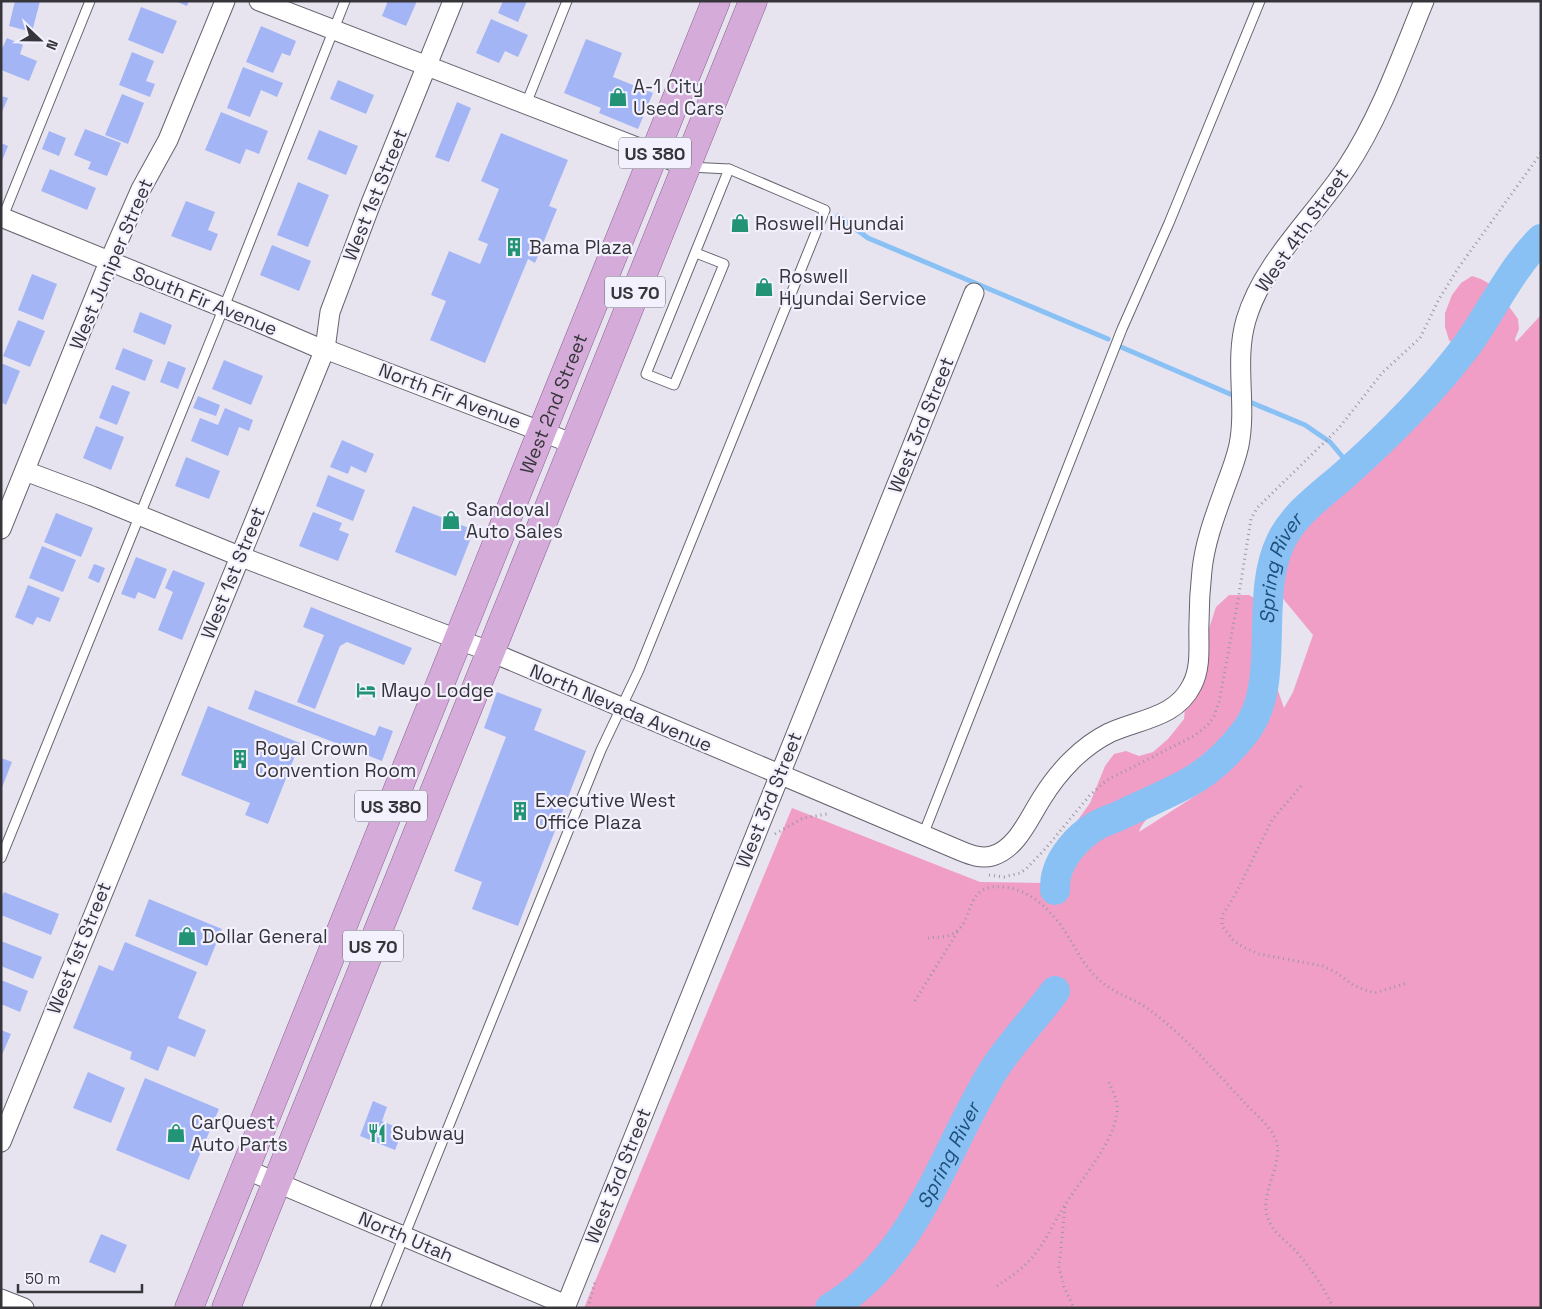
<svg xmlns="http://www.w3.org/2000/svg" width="1542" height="1309" font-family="'Space Grotesk',sans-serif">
	<rect width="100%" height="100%" fill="#e7e4f0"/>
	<path fill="#f19ec6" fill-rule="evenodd" d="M 1472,276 L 1481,279 L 1495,287 L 1518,319 L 1519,329 L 1515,339 L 1516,342 L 1541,315 L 1541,1308 L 584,1308 L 792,808 L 980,882 L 1044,883 L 1071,869 L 1077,851 L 1073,836 L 1075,824 L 1090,803 L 1105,766 L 1114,754 L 1126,751 L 1139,756 L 1153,752 L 1168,739 L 1184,719 L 1187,688 L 1203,647 L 1216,607 L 1229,595 L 1249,595 L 1259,601 L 1261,619 L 1260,638 L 1284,708 L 1293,692 L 1313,635 L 1280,595 L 1274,580 L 1272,555 L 1276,535 L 1287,515 L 1310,494 L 1325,488 L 1344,487 L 1363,477 L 1390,442 L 1447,385 L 1458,370 L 1462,360 L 1457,349 L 1449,340 L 1445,327 L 1445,313 L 1452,295 L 1461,283 ZM 1207,786 L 1209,787 L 1139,832 C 1144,815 1175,796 1191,788 C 1195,786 1201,786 1207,786 Z"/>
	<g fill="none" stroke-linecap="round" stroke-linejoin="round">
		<g stroke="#89c1f5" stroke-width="5">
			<polyline points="838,216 868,238 1108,339"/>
			<polyline points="1121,347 1237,397"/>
			<polyline points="1245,400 1305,425 1330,442 1352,468"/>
		</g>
		<g stroke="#89c1f5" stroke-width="30">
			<path id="s1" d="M 1055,890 C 1055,885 1055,878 1057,873 C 1062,855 1078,837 1094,827 C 1102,822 1112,819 1121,815 C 1142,805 1163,796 1184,785 C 1208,773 1228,754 1245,732 C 1283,684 1253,598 1281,541 C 1294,514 1321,495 1343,476 C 1387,437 1429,395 1465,348 C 1491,313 1509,271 1541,239"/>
			<path id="s2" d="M 830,1308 C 915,1257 942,1156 990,1076 C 1008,1045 1034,1020 1055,991"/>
		</g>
	</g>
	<g fill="#a4b5f6">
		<polygon points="15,1 40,1 32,32 9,26"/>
		<polygon points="175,1 189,1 187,6"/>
		<polygon points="388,1 417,1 406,26 382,16"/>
		<polygon points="503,1 527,1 518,22 498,13"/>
		<polygon points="141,7 177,21 163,54 128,40"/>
		<polygon points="491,19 528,35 518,57 505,51 499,63 476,53"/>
		<polygon points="261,26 296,41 290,56 282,53 273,73 246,62"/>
		<polygon points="7,38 23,45 20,54 37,61 29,81 1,70 1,51"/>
		<polygon points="586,39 622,53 613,77 653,93 638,129 599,113 601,108 564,93"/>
		<polygon points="132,52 154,61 146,81 155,84 150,97 119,85"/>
		<polygon points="243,67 283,83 277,97 261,90 250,117 227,108"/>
		<polygon points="338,80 374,95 366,114 330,99"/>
		<polygon points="122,94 144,103 128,144 105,135"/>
		<polygon points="1,96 8,98 1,114"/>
		<polygon points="457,102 471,108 449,162 435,157"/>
		<polygon points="221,112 268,131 259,154 246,149 240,164 205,150"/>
		<polygon points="85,129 121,143 107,176 88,169 91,162 74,155"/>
		<polygon points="319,130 358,146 346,175 307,159"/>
		<polygon points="49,131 66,138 59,156 42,149"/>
		<polygon points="501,133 568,160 549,206 557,209 535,263 528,259 485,363 430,340 446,301 431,295 449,251 480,264 488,244 478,240 499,189 481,181"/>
		<polygon points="1,143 8,146 1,163"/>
		<polygon points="50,169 96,188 87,210 41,191"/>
		<polygon points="298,182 329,195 308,247 277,235"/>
		<polygon points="186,201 215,212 208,230 218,234 211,251 171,236"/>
		<polygon points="272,245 311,261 299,291 260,275"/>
		<polygon points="32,274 57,284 43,320 18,310"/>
		<polygon points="140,312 172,325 165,345 133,332"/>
		<polygon points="18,320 45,331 30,367 3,356"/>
		<polygon points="123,348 153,360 145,381 115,369"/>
		<polygon points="224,360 263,376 251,405 212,389"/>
		<polygon points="168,361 186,368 178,389 160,382"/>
		<polygon points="1,363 20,371 6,405 1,402"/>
		<polygon points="112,385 130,392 117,425 99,418"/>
		<polygon points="198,396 220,405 216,416 193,408"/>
		<polygon points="225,408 253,420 249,431 239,427 228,456 191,441 200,418 218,425"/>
		<polygon points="96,426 124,437 111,470 83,458"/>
		<polygon points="342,440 374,454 366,473 351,466 348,474 330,467"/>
		<polygon points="186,457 220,471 209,499 175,486"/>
		<polygon points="328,475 365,490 353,521 316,506"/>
		<polygon points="413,506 474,530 456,576 395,552"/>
		<polygon points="313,512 342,523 339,530 349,534 338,561 299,546"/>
		<polygon points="56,513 93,528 81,557 44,542"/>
		<polygon points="42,546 76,560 63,592 29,578"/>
		<polygon points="136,557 167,569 155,599 138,592 135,599 121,594"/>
		<polygon points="94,564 105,568 99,583 88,578"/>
		<polygon points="173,570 205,583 182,640 158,630 173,592 165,588"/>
		<polygon points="28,585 60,598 50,622 37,617 33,625 15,617"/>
		<polygon points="311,607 412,648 404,665 347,642 340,646 315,709 297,702 324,635 303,627"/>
		<polygon points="255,690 375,736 379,726 393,731 382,761 248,709"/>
		<polygon points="497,692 542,709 534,730 586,751 518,926 472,909 482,882 454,871 506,737 484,728"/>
		<polygon points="208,706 300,743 268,824 245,815 250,803 181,775"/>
		<polygon points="1,758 12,762 1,790"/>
		<polygon points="4,892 59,914 51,935 1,915 1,899"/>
		<polygon points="149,899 222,929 207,966 135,936"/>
		<polygon points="1,941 42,957 33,979 1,966"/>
		<polygon points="125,942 197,972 178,1018 206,1030 195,1057 168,1046 158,1071 130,1059 132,1052 73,1028 99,965 113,971"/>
		<polygon points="1,980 28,991 20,1012 1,1004"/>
		<polygon points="1,1030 11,1034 1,1057"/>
		<polygon points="88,1072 125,1088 111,1123 73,1108"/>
		<polygon points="145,1078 219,1109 189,1180 116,1150"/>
		<polygon points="373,1101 387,1107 382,1121 403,1130 395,1150 360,1136"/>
		<polygon points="101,1234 127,1245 115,1273 89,1262"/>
	</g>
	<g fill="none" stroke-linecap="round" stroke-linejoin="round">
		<g stroke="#66636e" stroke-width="11">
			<g id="lane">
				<polyline points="526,104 567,1"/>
				<polyline points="689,167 729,169 646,374 674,385 724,264 696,253"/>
				<polyline points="2,219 90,1"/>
				<polyline points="923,835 1122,329 1169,223 1260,1"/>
				<polyline points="1,858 224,307 345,1"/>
				<polyline points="375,1308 601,750 639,670 825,210 729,169"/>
			</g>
		</g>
		<g stroke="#66636e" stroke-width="21">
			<g id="street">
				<polyline points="259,1 686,166"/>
				<polyline points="1,217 244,316 321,349 325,349 574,444"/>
				<path d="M 25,471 L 92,496 L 239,556 L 491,652 L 961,851 C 971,855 981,859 992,856 C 1017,849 1029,818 1042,798 C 1050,785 1060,772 1071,761 C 1082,750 1095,740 1109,733 C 1139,719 1176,718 1192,685 C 1202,666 1198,643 1199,623 C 1199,605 1200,588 1202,570 C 1205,541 1216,513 1226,485 C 1231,472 1236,459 1239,445 C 1247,404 1234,361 1246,320 C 1263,262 1314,217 1347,167 C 1380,117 1401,57 1424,1"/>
				<polyline points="1,529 109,262 141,189 168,140 225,1"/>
				<polyline points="1,1142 325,349 330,312 371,203 453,1"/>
				<polyline points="245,1169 566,1305"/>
				<polyline points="1,1299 24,1308"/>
				<polyline points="565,1308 974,293"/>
			</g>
		</g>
		<g stroke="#8b5f91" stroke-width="29">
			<g id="primary">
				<path id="s3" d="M 189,1308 L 542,431 L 716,1"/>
				<polyline points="226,1308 753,1"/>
			</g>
		</g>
		<g stroke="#9a97a0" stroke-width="3" stroke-dasharray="1 4" stroke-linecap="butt">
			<polyline points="1301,786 1272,820 1235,895 1222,916 1222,926 1233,940 1243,947 1259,954 1323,966 1337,973 1353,985 1365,990 1375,993 1407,983"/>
			<polyline points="775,834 803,818 827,814"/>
			<polyline points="989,875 1004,877 1020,873 1026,869 1046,848 1090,795 1107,780 1194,736 1208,725 1214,716 1219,702 1239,594 1251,519 1257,508 1339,428 1382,373 1420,338 1439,299 1459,267 1541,153"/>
			<path d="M 928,938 C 937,937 949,938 957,931 C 975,916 965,883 1004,887 C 1031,890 1052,911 1066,933 C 1073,943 1078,955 1086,965 C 1092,973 1099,981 1107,986 C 1119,995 1134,999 1147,1008 C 1183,1034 1214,1070 1244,1102 C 1254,1113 1268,1124 1274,1136 C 1288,1161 1256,1194 1269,1221 C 1275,1235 1290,1243 1299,1255 C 1312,1270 1323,1287 1332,1305"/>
			<polyline points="915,1001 958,931"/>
			<polyline points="1065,1207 1059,1267 1064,1287 1074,1308"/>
			<path d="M 997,1286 C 1011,1277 1025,1267 1035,1254 C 1048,1238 1055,1219 1067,1202 C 1084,1175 1112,1145 1117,1113 C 1119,1102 1112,1090 1108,1080"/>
			<polyline points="588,1308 595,1282"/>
		</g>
		<use href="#lane" stroke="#fff" stroke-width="9"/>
		<use href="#street" stroke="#fff" stroke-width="19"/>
		<use href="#primary" stroke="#d5acd9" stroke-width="28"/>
	</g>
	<defs>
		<g id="shop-bare" transform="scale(1.5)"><path d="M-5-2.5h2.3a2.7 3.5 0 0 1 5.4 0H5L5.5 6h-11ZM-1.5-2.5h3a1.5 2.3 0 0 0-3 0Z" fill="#229375" stroke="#f4f1fe" stroke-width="2.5" paint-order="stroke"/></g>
		<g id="building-bare" transform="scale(1.5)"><path d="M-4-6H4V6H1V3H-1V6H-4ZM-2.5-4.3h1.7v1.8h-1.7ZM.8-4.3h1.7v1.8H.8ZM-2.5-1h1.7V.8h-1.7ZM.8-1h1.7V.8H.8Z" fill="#229375" stroke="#f4f1fe" stroke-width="2.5" paint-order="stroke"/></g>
		<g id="hotel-bare" transform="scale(1.5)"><path d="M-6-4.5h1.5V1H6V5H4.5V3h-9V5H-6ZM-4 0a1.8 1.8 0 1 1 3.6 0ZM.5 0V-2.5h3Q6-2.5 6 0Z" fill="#229375" stroke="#f4f1fe" stroke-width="2.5" paint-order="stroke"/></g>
		<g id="restaurant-bare" transform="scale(1.5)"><path d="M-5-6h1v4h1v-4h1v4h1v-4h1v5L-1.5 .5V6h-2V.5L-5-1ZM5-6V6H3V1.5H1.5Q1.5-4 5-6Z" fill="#229375" stroke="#f4f1fe" stroke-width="2.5" paint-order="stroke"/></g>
	</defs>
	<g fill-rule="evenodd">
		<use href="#shop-bare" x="618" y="97"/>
		<use href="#shop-bare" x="740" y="223"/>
		<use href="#building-bare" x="514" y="247"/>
		<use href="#shop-bare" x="764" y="287"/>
		<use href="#shop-bare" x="451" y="520"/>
		<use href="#hotel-bare" x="366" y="690"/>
		<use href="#building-bare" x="240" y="759"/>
		<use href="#building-bare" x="520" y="811"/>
		<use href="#shop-bare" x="187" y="936"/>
		<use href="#shop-bare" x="176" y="1133"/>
		<use href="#restaurant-bare" x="377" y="1133"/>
	</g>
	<g text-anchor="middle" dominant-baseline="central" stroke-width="4.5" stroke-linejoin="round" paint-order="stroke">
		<g fill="#f4f1fe" stroke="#6f6d75" stroke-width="1">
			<rect x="619" y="137.5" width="72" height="31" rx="4"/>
			<rect x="605" y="276.5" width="60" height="31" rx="4"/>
			<rect x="355" y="790.5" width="72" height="31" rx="4"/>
			<rect x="343" y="930.5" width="60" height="31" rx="4"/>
		</g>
		<g font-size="18" font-weight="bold" fill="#36353a">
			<text x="655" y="153">US 380</text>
			<text x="635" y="292">US 70</text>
			<text x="391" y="806">US 380</text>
			<text x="373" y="946">US 70</text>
		</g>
		<g font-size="19" fill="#36353a" stroke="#f4f1fe" text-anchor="start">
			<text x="633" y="86">A-1 City<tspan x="633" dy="22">Used Cars</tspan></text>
			<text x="755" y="223">Roswell Hyundai</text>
			<text x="529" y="247">Bama Plaza</text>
			<text x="779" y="276">Roswell<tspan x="779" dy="22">Hyundai Service</tspan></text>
			<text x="466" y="509">Sandoval<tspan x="466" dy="22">Auto Sales</tspan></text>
			<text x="381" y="690">Mayo Lodge</text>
			<text x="255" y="748">Royal Crown<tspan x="255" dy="22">Convention Room</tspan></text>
			<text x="535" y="800">Executive West<tspan x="535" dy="22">Office Plaza</tspan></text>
			<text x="202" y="936">Dollar General</text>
			<text x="191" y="1122">CarQuest<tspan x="191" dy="22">Auto Parts</tspan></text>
			<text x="392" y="1133">Subway</text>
		</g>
		<g font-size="19" fill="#36353a" stroke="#f4f1fe">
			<text transform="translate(375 195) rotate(-68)">West 1st Street</text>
			<text transform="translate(1302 230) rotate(-55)">West 4th Street</text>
			<text transform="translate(111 264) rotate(-67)">West Juniper Street</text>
			<text transform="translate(205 301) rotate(22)">South Fir Avenue</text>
			<text transform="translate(450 396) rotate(21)">North Fir Avenue</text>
			<text stroke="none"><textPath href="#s3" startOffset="975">West 2nd Street</textPath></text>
			<text transform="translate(921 425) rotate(-68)">West 3rd Street</text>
			<text transform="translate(233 573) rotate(-68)">West 1st Street</text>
			<text transform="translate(621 708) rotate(23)">North Nevada Avenue</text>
			<text transform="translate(769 800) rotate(-68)">West 3rd Street</text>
			<text transform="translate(79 948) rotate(-68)">West 1st Street</text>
			<text transform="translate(618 1176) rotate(-68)">West 3rd Street</text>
			<text transform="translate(406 1237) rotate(23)">North Utah</text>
		</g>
		<g font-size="20" font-style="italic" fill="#1d507a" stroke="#f4f1fe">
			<text stroke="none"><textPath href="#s1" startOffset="428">Spring River</textPath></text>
			<text stroke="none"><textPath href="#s2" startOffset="196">Spring River</textPath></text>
		</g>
	</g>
	<rect width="1542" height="1309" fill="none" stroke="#36353a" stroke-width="5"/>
	<g transform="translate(40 40) rotate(112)" stroke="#f4f1fe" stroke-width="4" paint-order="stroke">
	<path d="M0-4L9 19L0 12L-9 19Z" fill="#36353a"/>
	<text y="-8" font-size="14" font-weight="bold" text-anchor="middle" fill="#36353a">N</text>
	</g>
	<path d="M18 1284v8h124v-8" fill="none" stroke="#36353a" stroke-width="2.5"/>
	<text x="25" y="1284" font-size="15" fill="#36353a" stroke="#f4f1fe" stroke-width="4" paint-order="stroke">50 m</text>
</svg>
